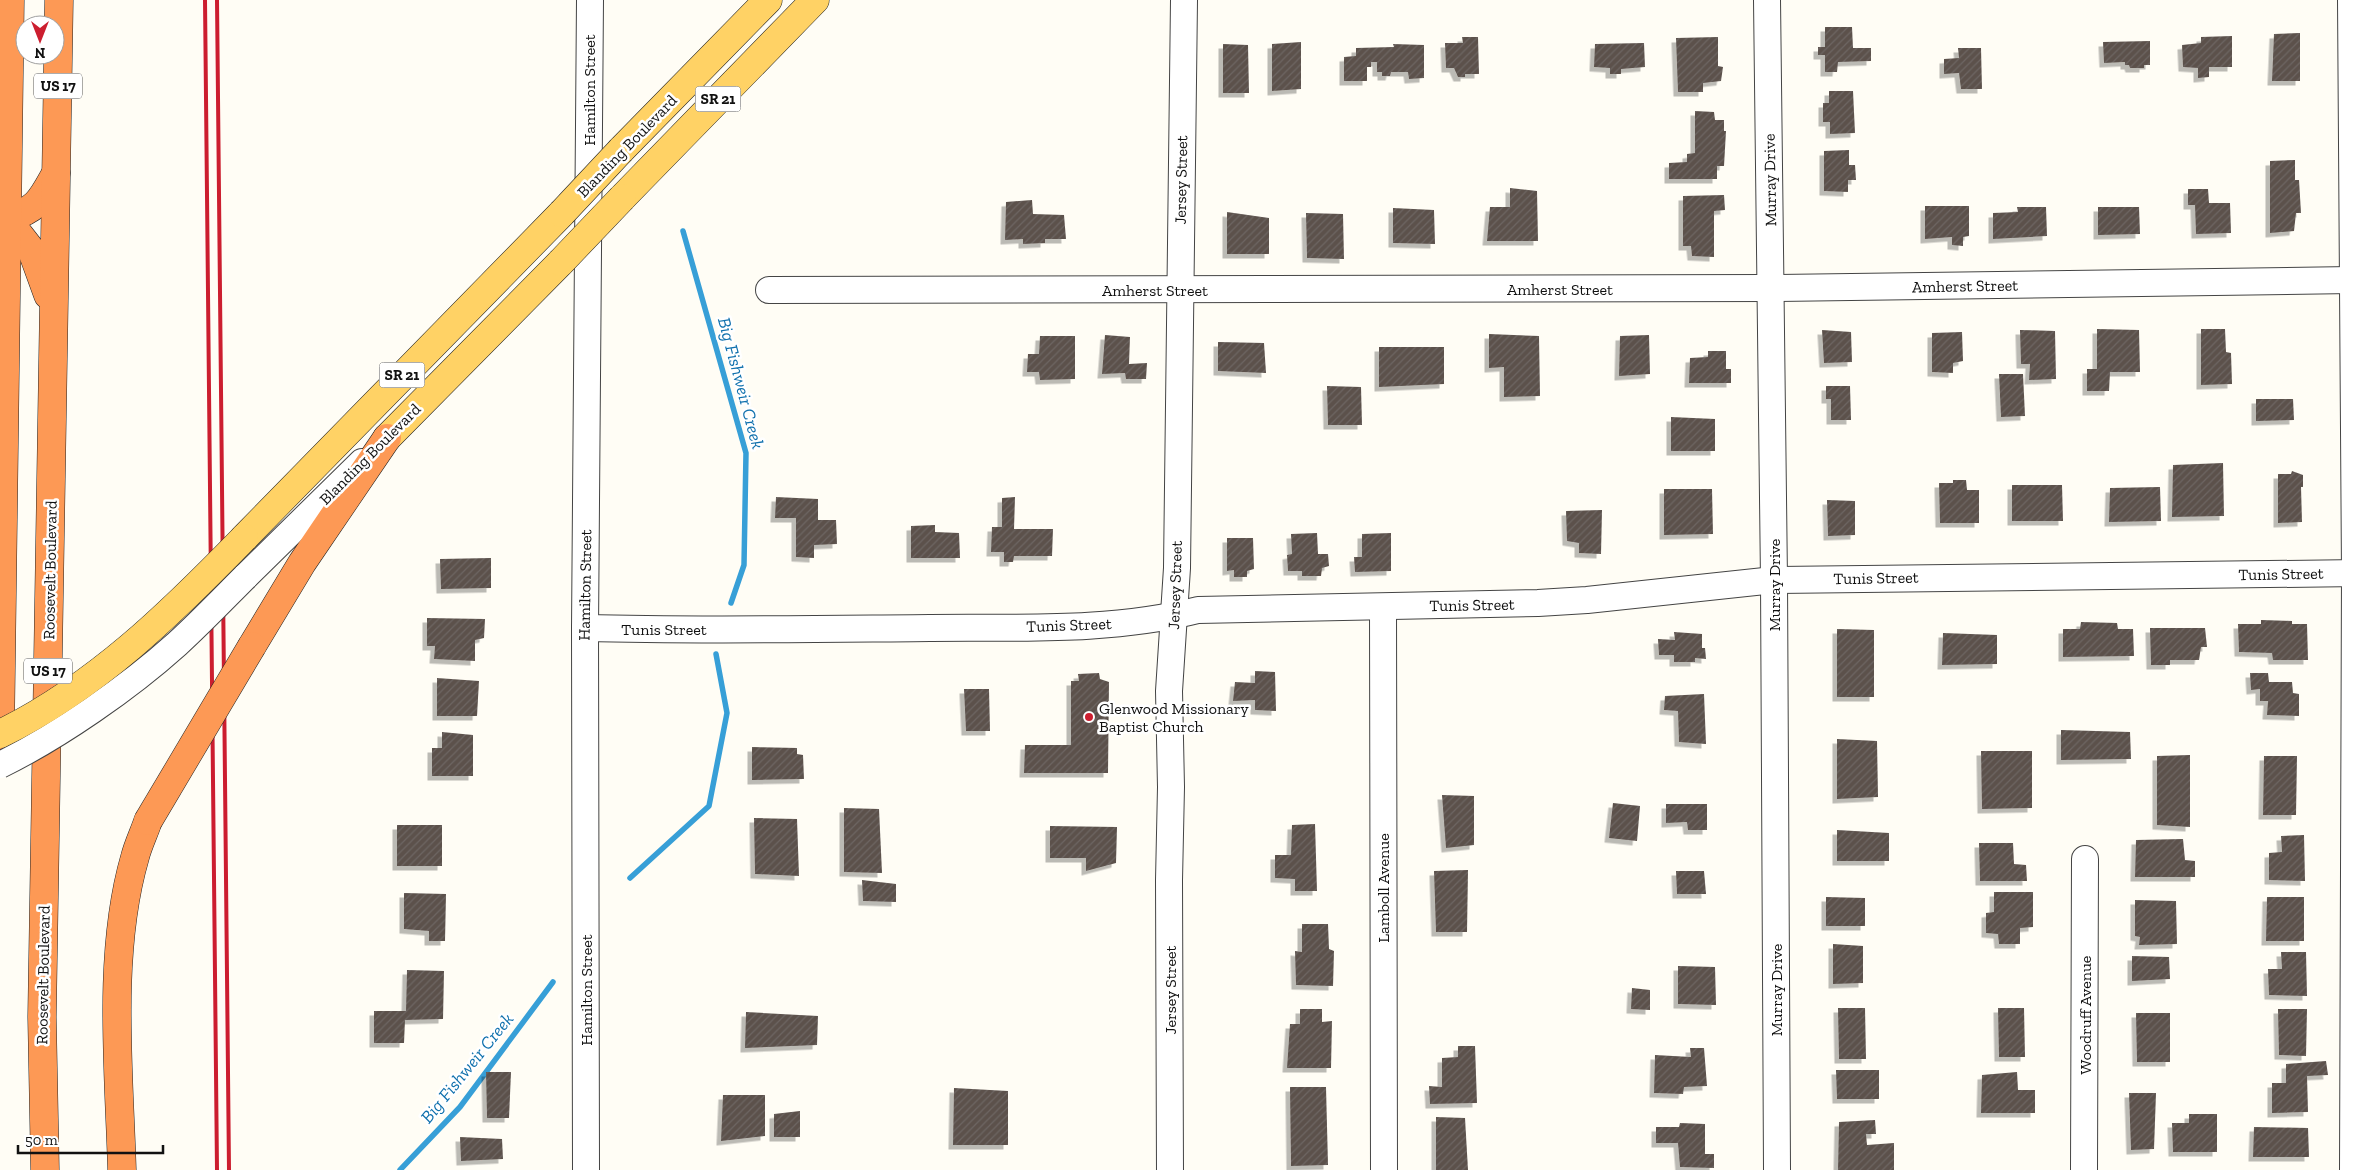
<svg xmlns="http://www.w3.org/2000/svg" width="2360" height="1170" font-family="'Zilla Slab',serif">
	<defs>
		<pattern id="building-hatch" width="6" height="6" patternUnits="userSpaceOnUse" patternTransform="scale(1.25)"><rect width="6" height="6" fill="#5b514c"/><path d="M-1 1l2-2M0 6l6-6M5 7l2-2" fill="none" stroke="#6e6662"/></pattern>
		<filter id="shadow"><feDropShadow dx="-4.5" dy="4.5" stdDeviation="0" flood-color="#0004"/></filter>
	</defs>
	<rect width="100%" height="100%" fill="#fffdf5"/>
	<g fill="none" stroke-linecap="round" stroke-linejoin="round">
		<g stroke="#379fd7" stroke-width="5.5">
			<polyline points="683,231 746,453 744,565 731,603"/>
			<polyline points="630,878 709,806 727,713 716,654"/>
			<polyline points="400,1170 460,1107 553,982"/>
		</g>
	</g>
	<g fill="url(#building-hatch)" filter="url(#shadow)">
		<polygon points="1825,27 1852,27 1853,48 1871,48 1871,61 1838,62 1837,72 1825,72 1825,55 1818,55 1818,47 1825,47"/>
		<polygon points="2300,33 2300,81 2272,81 2274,34"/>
		<polygon points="2232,36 2232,67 2209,67 2209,77 2198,78 2198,68 2183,67 2182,45 2201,43 2201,37"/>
		<polygon points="1462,37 1478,37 1479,74 1465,74 1465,77 1458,77 1454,68 1446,68 1445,43 1463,43"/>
		<polygon points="1718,37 1718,66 1723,67 1721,81 1703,83 1703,92 1678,92 1676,38"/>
		<polygon points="2150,41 2150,65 2144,65 2144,68 2130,68 2129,65 2125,65 2125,62 2104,63 2103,42"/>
		<polygon points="1301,42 1301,89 1272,91 1272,44"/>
		<polygon points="1644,43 1645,67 1621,69 1621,74 1610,74 1610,68 1594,67 1595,44"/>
		<polygon points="1223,44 1248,45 1249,93 1223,93"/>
		<polygon points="1393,44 1424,45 1424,78 1409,79 1408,72 1391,72 1390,76 1382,76 1382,72 1377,72 1377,62 1371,62 1371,67 1367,67 1367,81 1344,81 1344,57 1356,56 1356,48 1394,47"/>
		<polygon points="1958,48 1981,48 1982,89 1961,89 1959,73 1944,74 1944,59 1959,58"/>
		<polygon points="1829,91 1853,91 1855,133 1830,134 1830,122 1823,122 1823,103 1829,103"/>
		<polygon points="1695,111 1714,112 1715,120 1724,120 1724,131 1726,131 1724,166 1717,166 1717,179 1669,179 1669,163 1687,162 1687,154 1695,153"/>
		<polygon points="1849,150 1849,165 1855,165 1856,180 1848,180 1848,192 1824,191 1824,151"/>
		<polygon points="2295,160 2295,180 2299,180 2301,213 2296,213 2294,231 2270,233 2270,161"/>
		<polygon points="1510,188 1537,191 1538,241 1487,241 1490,207 1510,207"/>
		<polygon points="2188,189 2208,189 2209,203 2230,203 2231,233 2196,234 2195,205 2188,205"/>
		<polygon points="1724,195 1725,210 1714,211 1714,257 1692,256 1691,246 1683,246 1683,196"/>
		<polygon points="1032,200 1033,214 1064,215 1066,239 1045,239 1045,243 1023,244 1023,239 1005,240 1006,202"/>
		<polygon points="1925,206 1969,206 1969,236 1963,237 1963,246 1952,245 1952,237 1925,239"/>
		<polygon points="2017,207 2046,207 2047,236 1993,239 1993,213 2018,212"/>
		<polygon points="2098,207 2139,207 2140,234 2098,235"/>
		<polygon points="1393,208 1434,210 1435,244 1393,243"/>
		<polygon points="1227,212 1269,218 1269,254 1227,254"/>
		<polygon points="1306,213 1343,214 1344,259 1307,258"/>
		<polygon points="2097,329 2139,330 2140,372 2110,372 2109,391 2087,391 2087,369 2097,369"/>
		<polygon points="2201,329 2225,329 2226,352 2231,353 2232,384 2201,385"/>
		<polygon points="1822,330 1851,332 1852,362 1824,363"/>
		<polygon points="2020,330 2055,331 2056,379 2029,380 2030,364 2021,364"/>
		<polygon points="1962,332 1963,361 1953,363 1953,373 1932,372 1932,333"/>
		<polygon points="1489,334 1539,336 1540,396 1504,397 1504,367 1489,368"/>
		<polygon points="1105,335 1130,337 1129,364 1147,363 1146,379 1126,379 1125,373 1102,374"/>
		<polygon points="1649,335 1650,374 1619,376 1620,336"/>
		<polygon points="1040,336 1075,336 1075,379 1040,380 1039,372 1027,372 1028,354 1039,354"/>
		<polygon points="1218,342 1264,343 1266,373 1218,371"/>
		<polygon points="1379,347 1444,347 1444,384 1379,387"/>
		<polygon points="1708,351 1726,351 1726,369 1731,369 1731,383 1689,383 1690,358 1708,357"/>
		<polygon points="1999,374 2023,374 2025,416 2001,417"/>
		<polygon points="1327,386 1361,387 1362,425 1328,425"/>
		<polygon points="1826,386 1850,386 1851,420 1831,420 1831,399 1826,399"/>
		<polygon points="2256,399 2293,399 2294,420 2256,421"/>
		<polygon points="1671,417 1715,419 1715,451 1671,451"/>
		<polygon points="2223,463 2224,516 2172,517 2173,465"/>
		<polygon points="2292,471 2303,475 2303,487 2301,487 2302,522 2278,523 2278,474 2291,474"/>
		<polygon points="1953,480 1966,480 1967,490 1979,490 1979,523 1940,523 1939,483 1953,483"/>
		<polygon points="2012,485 2062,485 2063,521 2012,521"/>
		<polygon points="2160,487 2161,521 2109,522 2110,488"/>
		<polygon points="1664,489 1712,489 1713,534 1664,535"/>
		<polygon points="776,497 818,499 818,520 836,520 837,544 814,545 814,558 796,557 796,518 775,518"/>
		<polygon points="1015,497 1014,529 1053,529 1052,556 1014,556 1013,562 1004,562 1004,552 991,552 992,527 1002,527 1002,498"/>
		<polygon points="1827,500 1855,501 1855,535 1828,536"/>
		<polygon points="1602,510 1601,554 1579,553 1579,543 1567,541 1566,511"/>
		<polygon points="935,525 935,532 959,533 960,558 911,558 911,526"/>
		<polygon points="1317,533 1318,554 1328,554 1329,566 1322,568 1321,576 1302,576 1302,571 1288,571 1287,555 1292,554 1291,534"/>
		<polygon points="1391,533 1391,571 1355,572 1354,557 1362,557 1362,534"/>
		<polygon points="1227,538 1253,538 1254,569 1247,571 1247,577 1234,577 1234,570 1227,571"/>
		<polygon points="491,558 491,588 441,589 440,559"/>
		<polygon points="427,618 485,619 484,638 475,640 475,661 434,659 435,646 427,646"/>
		<polygon points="2261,620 2292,621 2292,624 2307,624 2308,660 2273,660 2272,653 2239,652 2238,624 2261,624"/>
		<polygon points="2081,622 2117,623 2118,629 2133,629 2134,656 2063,657 2063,629 2080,629"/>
		<polygon points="2150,628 2205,628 2207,647 2201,647 2199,660 2170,660 2170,665 2151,665"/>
		<polygon points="1837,629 1874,630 1874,697 1837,697"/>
		<polygon points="1674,632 1702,634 1702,648 1705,648 1706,659 1695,658 1695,662 1674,662 1674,655 1659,655 1658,639 1675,640"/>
		<polygon points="1943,633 1997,635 1997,664 1942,665"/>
		<polygon points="1255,671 1275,672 1276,711 1255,710 1255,700 1233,701 1235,682 1255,683"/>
		<polygon points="1099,673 1100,679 1109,682 1108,773 1024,773 1025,745 1071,745 1071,681 1079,681 1078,674"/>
		<polygon points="2250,673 2268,673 2269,682 2292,682 2293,693 2299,694 2299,716 2267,715 2268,701 2260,701 2260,689 2251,690"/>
		<polygon points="437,678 479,681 477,716 437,716"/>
		<polygon points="964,689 989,689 990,731 966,731"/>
		<polygon points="1704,694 1706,744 1679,742 1678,711 1664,710 1665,696"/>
		<polygon points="2061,730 2130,732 2131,759 2061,760"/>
		<polygon points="442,732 473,735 473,776 432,776 432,748 442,748"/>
		<polygon points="1837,739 1877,741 1878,797 1837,799"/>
		<polygon points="752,747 797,748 797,754 803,755 804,779 752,780"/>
		<polygon points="1981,751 2032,751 2032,808 1982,809"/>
		<polygon points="2190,755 2190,827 2157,825 2157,756"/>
		<polygon points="2264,756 2297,756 2296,815 2263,815"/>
		<polygon points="1442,795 1474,796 1474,845 1446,848"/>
		<polygon points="1613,803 1640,806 1637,841 1609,838"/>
		<polygon points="1666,804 1707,804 1707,830 1688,830 1687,822 1666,823"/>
		<polygon points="844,808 879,809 882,873 844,872"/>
		<polygon points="754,818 797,819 799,876 755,874"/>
		<polygon points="1315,824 1317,891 1295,891 1295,879 1275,878 1275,855 1291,855 1292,825"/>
		<rect x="397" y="825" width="45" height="41"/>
		<polygon points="1050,826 1117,827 1116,863 1086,871 1086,858 1050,858"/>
		<polygon points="1837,830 1889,833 1889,861 1837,861"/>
		<polygon points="2304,835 2305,881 2269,880 2269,853 2282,852 2281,836"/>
		<polygon points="2183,839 2185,860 2195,861 2195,877 2135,877 2136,840"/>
		<polygon points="1979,843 2013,843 2014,864 2026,865 2027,881 1980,881"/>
		<polygon points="1468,870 1467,932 1436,932 1434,871"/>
		<polygon points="1676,871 1704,871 1706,894 1677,894"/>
		<polygon points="862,880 896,884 896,902 863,901"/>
		<polygon points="1994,892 2033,892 2033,927 2020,928 2020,944 1999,944 1998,934 1986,933 1986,913 1994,912"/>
		<polygon points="404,893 446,894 445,941 429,941 429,931 404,929"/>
		<polygon points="1826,897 1865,898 1865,926 1826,926"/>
		<polygon points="2267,897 2304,897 2304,941 2266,941"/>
		<polygon points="2135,900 2176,901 2177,944 2139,945 2140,937 2135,936"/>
		<polygon points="1302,924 1328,924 1329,949 1334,951 1333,986 1296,985 1295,951 1302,952"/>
		<polygon points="1833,944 1863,946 1863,983 1833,984"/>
		<polygon points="2281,952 2306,952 2307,996 2269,995 2268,969 2282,969"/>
		<polygon points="2132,956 2169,957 2170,979 2132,981"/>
		<polygon points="1678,966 1715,967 1716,1005 1678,1004"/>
		<polygon points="407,970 444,971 443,1019 405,1020 404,1043 374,1043 374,1011 406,1011"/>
		<polygon points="1632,988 1650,990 1650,1010 1631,1009"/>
		<polygon points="1838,1008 1865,1008 1866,1059 1839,1059"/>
		<polygon points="1998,1008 2024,1008 2025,1057 1999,1057"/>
		<polygon points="1300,1009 1322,1009 1322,1022 1332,1021 1331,1068 1287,1068 1290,1024 1300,1024"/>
		<polygon points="2278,1009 2307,1009 2306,1056 2279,1055"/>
		<polygon points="746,1012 818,1016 817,1045 745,1048"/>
		<polygon points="2136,1013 2170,1013 2170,1062 2137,1062"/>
		<polygon points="1458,1046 1475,1046 1477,1103 1430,1104 1429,1086 1442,1087 1442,1058 1458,1057"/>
		<polygon points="1690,1048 1704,1048 1707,1086 1684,1087 1683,1094 1654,1093 1655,1055 1691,1057"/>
		<polygon points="2326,1061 2328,1075 2307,1076 2308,1112 2272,1113 2272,1083 2286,1083 2286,1064"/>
		<polygon points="1836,1070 1879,1070 1879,1099 1837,1099"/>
		<polygon points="486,1072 511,1072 509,1118 487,1118"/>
		<polygon points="2017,1072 2018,1090 2035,1090 2035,1113 1981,1113 1982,1075"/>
		<polygon points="1290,1087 1326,1087 1328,1165 1291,1166"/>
		<polygon points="954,1088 1008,1091 1008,1145 953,1145"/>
		<polygon points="2129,1093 2156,1093 2154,1149 2131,1150"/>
		<polygon points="723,1095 765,1095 765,1136 721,1141"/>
		<polygon points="800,1111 800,1137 774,1137 774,1114"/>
		<polygon points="2189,1114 2217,1114 2217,1152 2173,1152 2172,1123 2189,1123"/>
		<polygon points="1436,1117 1465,1118 1468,1170 1436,1170"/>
		<polygon points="1875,1120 1876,1134 1866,1134 1867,1145 1894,1143 1894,1170 1838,1170 1839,1122"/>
		<polygon points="1680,1123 1705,1124 1705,1154 1714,1154 1714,1168 1680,1167 1678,1143 1656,1143 1656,1127 1679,1127"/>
		<polygon points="2254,1127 2308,1128 2309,1157 2253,1157"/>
		<polygon points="460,1137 502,1139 503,1159 461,1161"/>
	</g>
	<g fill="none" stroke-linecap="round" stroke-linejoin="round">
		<g stroke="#444" stroke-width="28">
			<g id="minor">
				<polyline points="1767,0 1774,580 1777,1170"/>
				<polyline points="2351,0 2355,573 2353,1170"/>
				<polyline points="769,290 1771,288 2352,280"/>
				<polyline points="245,577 362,462"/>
				<polyline points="1383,607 1384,1170"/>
				<path d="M 585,628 C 699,631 815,629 930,628 C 1018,627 1111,632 1198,610 L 1538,603 L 1587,600 L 1774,580 L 2360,573"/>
				<polyline points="586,1170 585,628 590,0"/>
				<polyline points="1170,1170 1169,880 1171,787 1169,691 1177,568 1184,0"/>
				<polyline points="2084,1170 2085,859"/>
			</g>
		</g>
		<g stroke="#222" stroke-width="29">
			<g id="major">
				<polyline points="621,150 768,0"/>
				<polyline points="622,198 815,0"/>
				<polyline points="387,438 561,262"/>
				<polyline points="244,538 562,213"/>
			</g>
		</g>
		<g stroke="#222" stroke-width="29">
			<g id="highway">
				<path d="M 48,295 L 32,251 L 7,219 C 38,209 41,200 56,173"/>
				<polyline points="252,646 302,563 387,438"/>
				<polyline points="0,742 10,0"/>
				<polyline points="45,1170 42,1017 59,0"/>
				<path d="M 122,1170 C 119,1070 107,953 135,857 C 138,845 144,833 148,821"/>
			</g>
		</g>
		<use href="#minor" stroke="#fff" stroke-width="26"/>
		<use href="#major" stroke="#ffd265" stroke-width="28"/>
		<use href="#highway" stroke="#fd9955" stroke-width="28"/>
		<g stroke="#cc1e2f" stroke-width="4">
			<polyline points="205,0 217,1170"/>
			<polyline points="217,0 229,1170"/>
		</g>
		<g stroke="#444" stroke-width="28" stroke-linecap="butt">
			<path id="minor-bridge" d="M 0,765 C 59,736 128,688 177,644 C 200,623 223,599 245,577"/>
		</g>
		<g stroke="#222" stroke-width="29" stroke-linecap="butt">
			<g id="major-bridge">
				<polyline points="562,213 621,150"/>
				<polyline points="561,262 622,198"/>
				<path d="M 0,734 C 96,687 171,613 244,538"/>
			</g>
		</g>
		<g stroke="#222" stroke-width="29" stroke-linecap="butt">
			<polyline id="highway-bridge" points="148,821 252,646"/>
		</g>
		<use href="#minor-bridge" stroke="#fff" stroke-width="26"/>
		<use href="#major-bridge" stroke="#ffd265" stroke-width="28"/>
		<use href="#highway-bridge" stroke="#fd9955" stroke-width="28"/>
	</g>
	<circle fill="#cc1e2f" stroke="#fff" stroke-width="2" cx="1089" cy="717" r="5"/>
	<g text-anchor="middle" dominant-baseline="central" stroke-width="5" stroke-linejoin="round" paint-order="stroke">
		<g fill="#fff" stroke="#585858" stroke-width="1">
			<rect x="34" y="73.5" width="48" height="25" rx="4"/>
			<rect x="695.5" y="86.5" width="45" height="25" rx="4"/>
			<rect x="379.5" y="362.5" width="45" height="25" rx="4"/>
			<rect x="24" y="658.5" width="48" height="25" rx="4"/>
		</g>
		<g font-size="15" font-weight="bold" fill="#111">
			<text x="58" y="86">US 17</text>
			<text x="718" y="99">SR 21</text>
			<text x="402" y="375">SR 21</text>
			<text x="48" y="671">US 17</text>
		</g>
		<g font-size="16" fill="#111" stroke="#fff">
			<text transform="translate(589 90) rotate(-90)">Hamilton Street</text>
			<text transform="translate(627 146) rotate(-46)">Blanding Boulevard</text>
			<text transform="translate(1181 180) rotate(-89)">Jersey Street</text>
			<text transform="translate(1770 180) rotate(-91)">Murray Drive</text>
			<text transform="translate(1965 286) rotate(-1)">Amherst Street</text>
			<text x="1560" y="289">Amherst Street</text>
			<text x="1155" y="290">Amherst Street</text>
			<text transform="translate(370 454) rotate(-45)">Blanding Boulevard</text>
			<text transform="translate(50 570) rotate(-89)">Roosevelt Boulevard</text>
			<text transform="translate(2281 574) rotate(-1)">Tunis Street</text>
			<text transform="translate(1876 578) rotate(-1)">Tunis Street</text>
			<text transform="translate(585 585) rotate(-89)">Hamilton Street</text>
			<text transform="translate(1175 585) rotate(-88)">Jersey Street</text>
			<text transform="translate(1774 585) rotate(-90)">Murray Drive</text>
			<text transform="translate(1472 605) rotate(-1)">Tunis Street</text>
			<text transform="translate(1069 625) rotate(-2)">Tunis Street</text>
			<text x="664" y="629">Tunis Street</text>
			<text transform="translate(1383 888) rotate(-90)">Lamboll Avenue</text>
			<text transform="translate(43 975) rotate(-89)">Roosevelt Boulevard</text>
			<text transform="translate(586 990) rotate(-90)">Hamilton Street</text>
			<text transform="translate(1170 990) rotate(-90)">Jersey Street</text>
			<text transform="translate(1776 990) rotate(-90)">Murray Drive</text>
			<text transform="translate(2085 1015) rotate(-90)">Woodruff Avenue</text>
		</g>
		<g font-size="16" fill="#111" stroke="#fff" text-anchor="start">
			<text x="1099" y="708">Glenwood Missionary<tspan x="1099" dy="18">Baptist Church</tspan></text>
		</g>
		<g font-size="18" font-style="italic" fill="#0f70ad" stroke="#fff">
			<text transform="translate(741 383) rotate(75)">Big Fishweir Creek</text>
			<text transform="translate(467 1068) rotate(-51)">Big Fishweir Creek</text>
		</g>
	</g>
	<g transform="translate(40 40) rotate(180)"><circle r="24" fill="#ffffff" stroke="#a0a0a0"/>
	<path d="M0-4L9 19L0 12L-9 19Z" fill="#cc1e2f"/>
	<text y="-8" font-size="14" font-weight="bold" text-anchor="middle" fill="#111111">N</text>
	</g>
	<path d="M18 1145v8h145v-8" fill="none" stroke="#111111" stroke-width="2.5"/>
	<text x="25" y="1145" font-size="15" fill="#111111" stroke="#ffffff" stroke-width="4" paint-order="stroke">50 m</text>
</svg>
